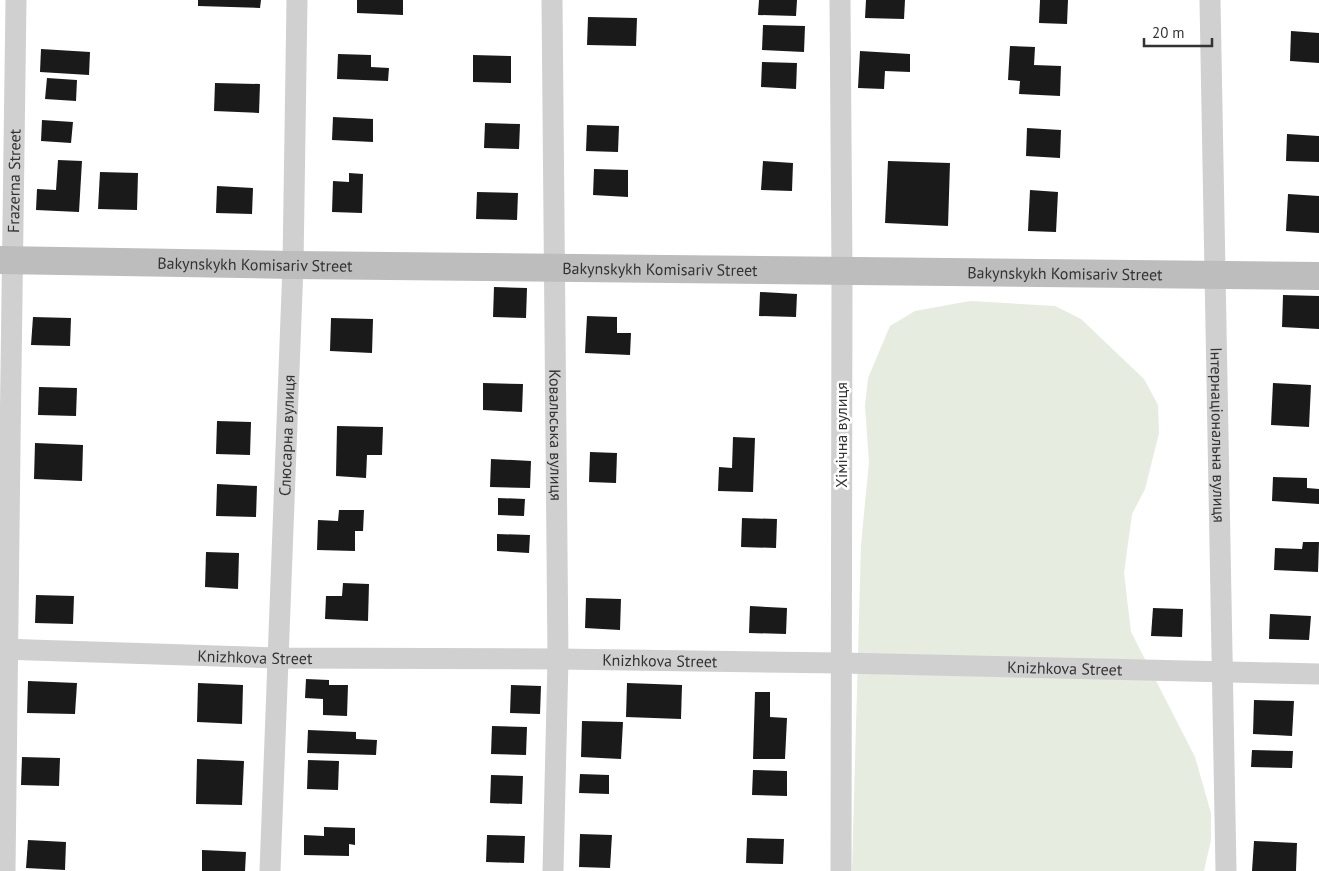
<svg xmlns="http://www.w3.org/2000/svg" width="1319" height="871" font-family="'PT Sans',sans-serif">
	<rect width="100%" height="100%" fill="#fff"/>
	<polygon fill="#e6ecdf" points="970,301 1055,306 1081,319 1144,379 1158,405 1159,433 1145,489 1132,514 1124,573 1131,632 1195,757 1211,813 1211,840 1204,871 852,871 861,545 869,462 865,406 868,378 890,326 915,311"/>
	<g fill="#1a1a1a">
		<polygon points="198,0 261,0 260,8 198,6"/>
		<polygon points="357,0 403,0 403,15 357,13"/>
		<polygon points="759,0 797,0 796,16 758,15"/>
		<polygon points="866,0 905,0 904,19 865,18"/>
		<polygon points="1040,0 1068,0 1067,24 1039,23"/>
		<polygon points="588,17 637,18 636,46 587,45"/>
		<polygon points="763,25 805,26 804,52 762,50"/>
		<polygon points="1291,31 1319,33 1319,63 1290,61"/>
		<polygon points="1010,46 1035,47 1034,65 1061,66 1060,96 1019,94 1020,81 1008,80"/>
		<polygon points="41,49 90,52 89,75 40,72"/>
		<polygon points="860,51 910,54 910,72 885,71 884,89 858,88"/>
		<polygon points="338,54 371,55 371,67 389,68 388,81 337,79"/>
		<polygon points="473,55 511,56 511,83 473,82"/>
		<polygon points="762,62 797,63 796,89 761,87"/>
		<polygon points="47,78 77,80 76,101 45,99"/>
		<polygon points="215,83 260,84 259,113 214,111"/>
		<polygon points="333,117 373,119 373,142 332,140"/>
		<polygon points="42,120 73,122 71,143 41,141"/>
		<polygon points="485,123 520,124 519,149 484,148"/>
		<polygon points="587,125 619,126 618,152 586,151"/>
		<polygon points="1027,128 1061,130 1060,158 1026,156"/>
		<polygon points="1287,134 1319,136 1319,162 1286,161"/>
		<polygon points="58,160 82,161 79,212 36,210 37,189 56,190"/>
		<polygon points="763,161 793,163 792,191 761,190"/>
		<polygon points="888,161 950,163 948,226 885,223"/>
		<polygon points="594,169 628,170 628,197 593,195"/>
		<polygon points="100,172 138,173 137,210 98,209"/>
		<polygon points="349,173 363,174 362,213 332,212 333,181 349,182"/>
		<polygon points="217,186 253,188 252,214 216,213"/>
		<polygon points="1030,190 1058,192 1056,232 1028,231"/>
		<polygon points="477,192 518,193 517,220 476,219"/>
		<polygon points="1288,194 1319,196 1319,233 1286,231"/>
		<polygon points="494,287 527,288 526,318 493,317"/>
		<polygon points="760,292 797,294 796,317 759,316"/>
		<polygon points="1283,295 1319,296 1319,329 1282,327"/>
		<polygon points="587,316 617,317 617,333 631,333 630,355 585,353"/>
		<polygon points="33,317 71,318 70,346 31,345"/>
		<polygon points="331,318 373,319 372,353 330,351"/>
		<polygon points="483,383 523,384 522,412 483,410"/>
		<polygon points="1273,383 1311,385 1309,427 1271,425"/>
		<polygon points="39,387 77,388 76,416 38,415"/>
		<polygon points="217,421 251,422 250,455 216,454"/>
		<polygon points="337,426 383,427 382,455 367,455 366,478 336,476"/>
		<polygon points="733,437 755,438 753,492 718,491 719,467 732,468"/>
		<polygon points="35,443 83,445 82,481 34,479"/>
		<polygon points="590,452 617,453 616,483 589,482"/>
		<polygon points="491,459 531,461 530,488 490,487"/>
		<polygon points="1273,477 1307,478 1307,488 1319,489 1319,504 1272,501"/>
		<polygon points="217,484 257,486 256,517 216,516"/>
		<polygon points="498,498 525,499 524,516 498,515"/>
		<polygon points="339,510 364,510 363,531 355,531 355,551 317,550 318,520 338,521"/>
		<polygon points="742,518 777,519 776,548 741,547"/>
		<polygon points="497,534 530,535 529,553 497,551"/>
		<polygon points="1303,542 1319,542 1318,572 1274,570 1275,548 1302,549"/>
		<polygon points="206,552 239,553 238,589 205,587"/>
		<polygon points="343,583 369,584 368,621 325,619 326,596 342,596"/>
		<polygon points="36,595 74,596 73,624 35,623"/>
		<polygon points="586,598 621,599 620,630 585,628"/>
		<polygon points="750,606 787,608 786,634 749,633"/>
		<polygon points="1153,608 1183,609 1182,637 1151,636"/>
		<polygon points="1270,614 1311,616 1309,640 1269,639"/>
		<polygon points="306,679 329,680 329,685 348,685 347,716 323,715 323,699 305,698"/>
		<polygon points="28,681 77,683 75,714 27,713"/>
		<polygon points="198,683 243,685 242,724 197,722"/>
		<polygon points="627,683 682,685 681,719 626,717"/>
		<polygon points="511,685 541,686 540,714 510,713"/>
		<polygon points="755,692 770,692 770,717 787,718 785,759 753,759"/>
		<polygon points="1254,700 1294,701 1292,736 1253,734"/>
		<polygon points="582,721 623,722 621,759 581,757"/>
		<polygon points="492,726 527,727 526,755 491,754"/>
		<polygon points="308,730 356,732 356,739 377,740 376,755 307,753"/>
		<polygon points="1252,750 1293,751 1292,768 1251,767"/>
		<polygon points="22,757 60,758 59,786 21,785"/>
		<polygon points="197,759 244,761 242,805 196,804"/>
		<polygon points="308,760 339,761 338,790 307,789"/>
		<polygon points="753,770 787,771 787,796 752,795"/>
		<polygon points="580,774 609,775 609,794 579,793"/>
		<polygon points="491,775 523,776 522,804 490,803"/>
		<polygon points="324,827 355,828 355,845 349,844 349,856 304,855 304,835 324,836"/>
		<polygon points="580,834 612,835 610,868 579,867"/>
		<polygon points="487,835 525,836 524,863 486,862"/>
		<polygon points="747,838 784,839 783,864 746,863"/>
		<polygon points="28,840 66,842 65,870 26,868"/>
		<polygon points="1254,841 1297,843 1296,871 1252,871"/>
		<polygon points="202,850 246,852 245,871 202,871"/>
	</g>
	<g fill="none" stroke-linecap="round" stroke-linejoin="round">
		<g stroke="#d0d0d0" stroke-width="21">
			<path id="s1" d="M 552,0 L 558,659 L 553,871"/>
			<polyline points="840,0 842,271 841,871"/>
			<path id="s2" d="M 1210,0 L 1226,871"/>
			<path id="s3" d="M 0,649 L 277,658 L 558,659 L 841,663 L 1319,674"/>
			<path id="s4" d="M 5,871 C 7,581 13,290 16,0"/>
			<path id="s5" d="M 270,871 L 293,265 L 297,0"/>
		</g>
		<path stroke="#bdbdbd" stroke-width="28" id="s6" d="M 0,260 L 293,265 L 1319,276"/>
	</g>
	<g text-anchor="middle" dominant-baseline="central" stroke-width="5" stroke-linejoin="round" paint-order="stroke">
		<g font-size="16" fill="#333" stroke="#fff">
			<text stroke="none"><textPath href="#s4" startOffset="690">Frazerna Street</textPath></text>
			<text stroke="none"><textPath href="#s6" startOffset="255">Bakynskykh Komisariv Street</textPath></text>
			<text stroke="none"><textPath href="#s6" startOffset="660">Bakynskykh Komisariv Street</textPath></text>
			<text stroke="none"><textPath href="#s6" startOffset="1065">Bakynskykh Komisariv Street</textPath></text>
			<text transform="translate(841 435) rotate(-90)">Хімічна вулиця</text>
			<text stroke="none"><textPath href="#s5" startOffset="436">Слюсарна вулиця</textPath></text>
			<text stroke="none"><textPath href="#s1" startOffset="435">Ковальська вулиця</textPath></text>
			<text stroke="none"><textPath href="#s2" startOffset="435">Інтернаціональна вулиця</textPath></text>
			<text stroke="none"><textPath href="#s3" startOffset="255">Knizhkova Street</textPath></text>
			<text stroke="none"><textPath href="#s3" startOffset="660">Knizhkova Street</textPath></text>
			<text stroke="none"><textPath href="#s3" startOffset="1065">Knizhkova Street</textPath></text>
		</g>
	</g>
	<path d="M1144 38v8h68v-8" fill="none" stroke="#333333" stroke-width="2.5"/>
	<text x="1152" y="38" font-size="15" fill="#333333" stroke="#ffffff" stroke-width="4" paint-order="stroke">20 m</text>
</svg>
